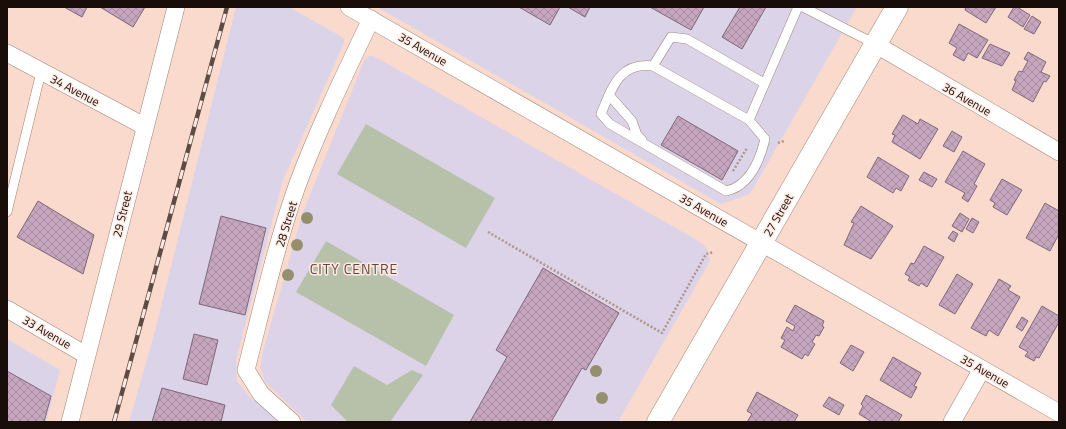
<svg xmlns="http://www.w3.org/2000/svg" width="1066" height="429" font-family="'Titillium Web',sans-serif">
	<defs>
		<pattern id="building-cross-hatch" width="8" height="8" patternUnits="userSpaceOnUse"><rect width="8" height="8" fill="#c6a6be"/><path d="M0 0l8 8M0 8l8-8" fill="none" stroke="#a98ea2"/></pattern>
	</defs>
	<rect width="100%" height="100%" fill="#fadacc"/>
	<g fill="#dbd4e9">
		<polygon points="236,7 289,7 344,38 344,43 283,180 236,360 237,381 249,396 281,422 129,422 155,331"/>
		<polygon points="377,7 857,7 750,194 721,204"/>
		<polygon points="7,339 60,370 46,422 7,422"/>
	</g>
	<polygon fill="#dcd3e8" points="370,55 381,60 702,243 707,249 710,261 618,422 307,422 265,382 260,367 263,351 303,212 364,61"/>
	<g fill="#b7c1aa">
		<polygon points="366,124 495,198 466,248 337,174"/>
		<polygon points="326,241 454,315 426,366 296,292"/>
		<polygon points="354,366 387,385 412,370 423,375 390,422 348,422 331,405"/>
	</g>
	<g fill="url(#building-cross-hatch)" stroke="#7f6779">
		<polygon points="64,7 87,7 82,17"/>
		<polygon points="100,7 145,7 133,27"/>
		<polygon points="519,7 560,7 550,25"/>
		<polygon points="568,7 590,7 585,17"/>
		<polygon points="650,7 704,7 691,30"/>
		<polygon points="740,7 766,7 742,49 722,37"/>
		<polygon points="966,7 996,7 986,23 965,10"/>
		<polygon points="1014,7 1017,7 1030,15 1023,27 1008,17"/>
		<polygon points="1032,16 1041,22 1034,34 1024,29"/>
		<polygon points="959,24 988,40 977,58 968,53 964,61 953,55 957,48 949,43"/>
		<polygon points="990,44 1010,53 1002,66 982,58"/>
		<polygon points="1028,52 1046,62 1041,72 1050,76 1046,82 1044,81 1033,102 1012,90 1016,81 1014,80 1019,71 1022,72 1028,61 1024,59"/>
		<polygon points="903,115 918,124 920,119 938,129 920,159 892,142 895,135 892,134"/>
		<polygon points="678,116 738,151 722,180 661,145"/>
		<polygon points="952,131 962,137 954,152 943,146"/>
		<polygon points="963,151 985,164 974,184 977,186 968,202 962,198 965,193 945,182"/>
		<polygon points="878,157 909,176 901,191 896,188 893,193 867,177"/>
		<polygon points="924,172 937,179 932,187 919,180"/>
		<polygon points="1002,179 1022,190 1007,215 993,207 995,203 990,200"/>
		<polygon points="38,201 94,235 83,274 17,237"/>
		<polygon points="1045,203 1059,211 1059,234 1050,251 1026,238"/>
		<polygon points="861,206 893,226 871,259 844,245 854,223 851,222"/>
		<polygon points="960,213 969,219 962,232 952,226"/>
		<polygon points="221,216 266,228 245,315 199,304"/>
		<polygon points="972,218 979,222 973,233 966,229"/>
		<polygon points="953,231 958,234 954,242 948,238"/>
		<polygon points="924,246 944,257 927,287 921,283 919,286 908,280 910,277 905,274 911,263 914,264"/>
		<polygon points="543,268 619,313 586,370 582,368 551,422 470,422 507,357 496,350"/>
		<polygon points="957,274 973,284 955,314 939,305"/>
		<polygon points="999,279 1011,286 1008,290 1020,297 998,336 989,330 986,336 971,328"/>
		<polygon points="795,305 824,321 822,326 824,327 819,336 816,335 812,342 815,344 808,356 805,354 802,359 781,347 785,340 781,338 787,327 793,331 795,326 786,321"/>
		<polygon points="1042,306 1059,316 1059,322 1039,358 1036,357 1034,361 1025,356 1028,352 1019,347"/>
		<polygon points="1022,317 1028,321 1022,331 1016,327"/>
		<polygon points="194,334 218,340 207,385 183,379"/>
		<polygon points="851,345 864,352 853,371 840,363"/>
		<polygon points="893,357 921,373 914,386 917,387 911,398 880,380"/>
		<polygon points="7,371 51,396 44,422 7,422"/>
		<polygon points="162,388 225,405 221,422 152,422"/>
		<polygon points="757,392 798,415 794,422 747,422 752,414 747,411"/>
		<polygon points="866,395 902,415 898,422 872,422 859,414 863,406 861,404"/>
		<polygon points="829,397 844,405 839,415 823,406"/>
	</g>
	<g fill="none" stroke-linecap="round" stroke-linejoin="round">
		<g stroke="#a28477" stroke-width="10">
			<g id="service">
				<polyline points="803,7 875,44"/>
				<path d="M 653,66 C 619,62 612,88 601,114 L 610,124 L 726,191 C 750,186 760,160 765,139 L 749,120"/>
				<polyline points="764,83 687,39 671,37 653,66 749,120 798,7"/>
				<polyline points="609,95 632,121 637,135 642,140"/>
				<polyline points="7,212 41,72"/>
			</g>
		</g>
		<g stroke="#a28477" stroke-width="18">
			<g id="minor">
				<polyline points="349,7 1059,413"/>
				<polyline points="875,44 1059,152"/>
				<polyline points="7,53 144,126"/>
				<polyline points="7,309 86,355"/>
				<polyline points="70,422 176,7"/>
				<path d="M 292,422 L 261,394 L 246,370 C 262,308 276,245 297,186 C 318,129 345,74 371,19"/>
				<polyline points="952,422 982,369"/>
			</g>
		</g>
		<g stroke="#a28477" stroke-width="23">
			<polyline id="secondary" points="658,422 897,7"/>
		</g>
		<g stroke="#ae958a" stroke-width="2.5" stroke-dasharray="2 2" stroke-linecap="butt">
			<polyline points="778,143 784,141"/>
			<polyline points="733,171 747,148"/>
			<polyline points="488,232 662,333 706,254 714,252"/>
		</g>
		<use href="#service" stroke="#fff" stroke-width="9"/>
		<use href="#minor" stroke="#fff" stroke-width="17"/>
		<use href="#secondary" stroke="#fff" stroke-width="22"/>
		<g stroke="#5d4b44" stroke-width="4.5">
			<polyline id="rail" points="114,422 227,7"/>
		</g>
		<use href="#rail" stroke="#feeae2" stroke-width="3" stroke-dasharray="9" stroke-linecap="butt"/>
	</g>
	<g fill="#94906d">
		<circle cx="307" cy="218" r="6"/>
		<circle cx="297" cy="245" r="6"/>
		<circle cx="288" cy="275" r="6"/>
		<circle cx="596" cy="371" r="6"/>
		<circle cx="602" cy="398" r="6"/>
	</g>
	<g text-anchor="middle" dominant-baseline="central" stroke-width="3" stroke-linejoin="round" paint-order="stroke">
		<g font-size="12" fill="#180d08" stroke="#feeae2">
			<text transform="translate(423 49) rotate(30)">35 Avenue</text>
			<text transform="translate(75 90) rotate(28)">34 Avenue</text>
			<text transform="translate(967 99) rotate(30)">36 Avenue</text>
			<text transform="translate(704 210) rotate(30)">35 Avenue</text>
			<text transform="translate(122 214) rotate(-76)">29 Street</text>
			<text transform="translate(778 215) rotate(-60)">27 Street</text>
			<text transform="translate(286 224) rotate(-73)">28 Street</text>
			<text transform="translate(47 332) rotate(30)">33 Avenue</text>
			<text transform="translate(985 371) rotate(30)">35 Avenue</text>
		</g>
		<g font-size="14" letter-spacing="1" fill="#62483c" stroke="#feeae2">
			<text x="354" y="268">CITY CENTRE</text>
		</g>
	</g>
	<rect width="1066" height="429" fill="none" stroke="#180d08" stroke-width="16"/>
</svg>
